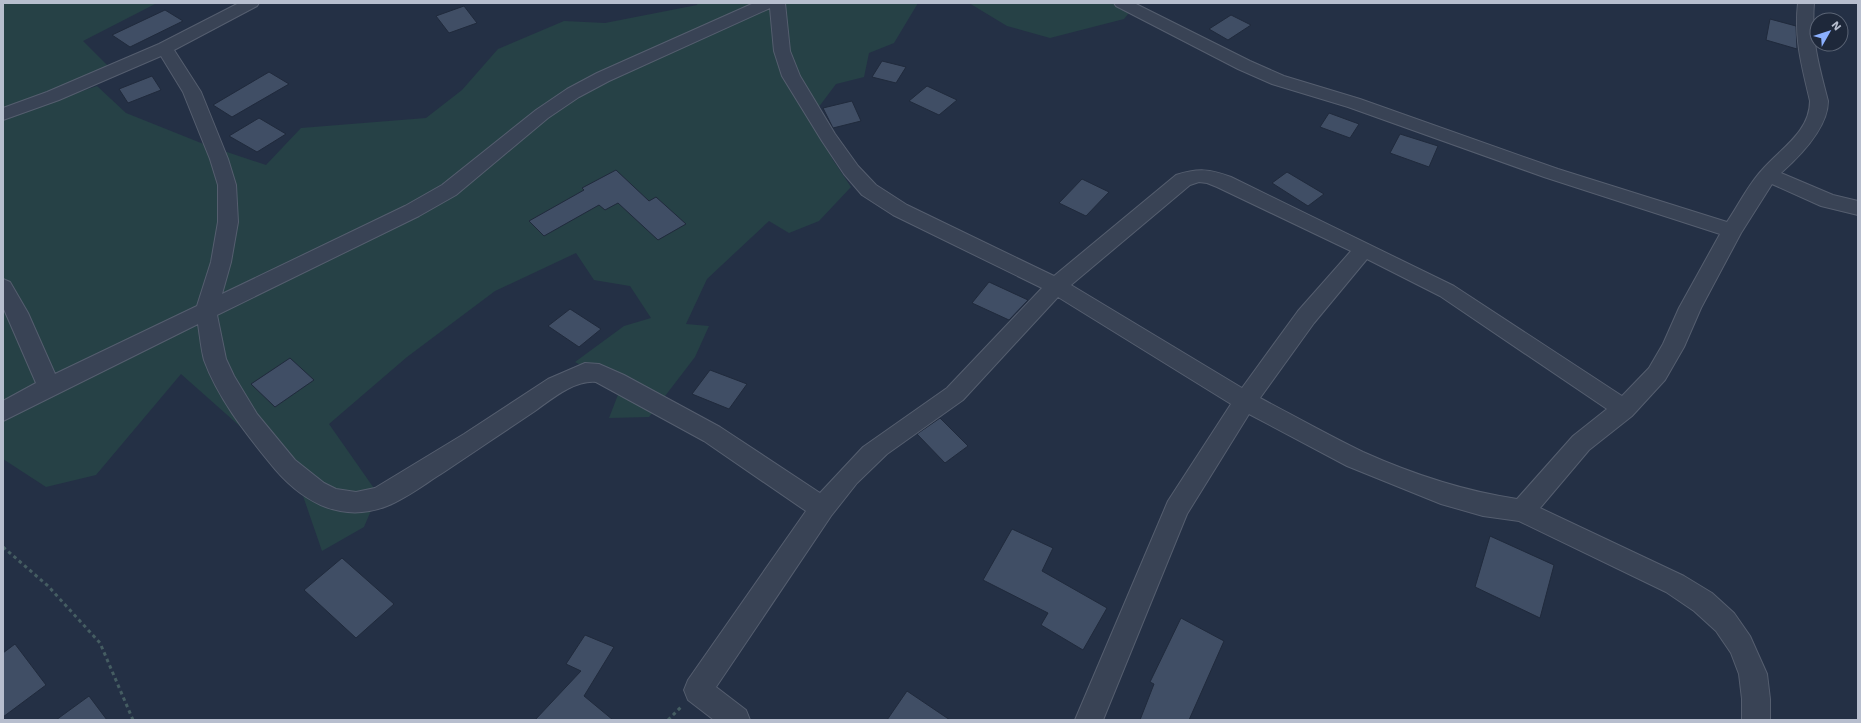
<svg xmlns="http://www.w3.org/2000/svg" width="1861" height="723" font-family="'Work Sans',sans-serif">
	<rect width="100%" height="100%" fill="#243045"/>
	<g fill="#264146">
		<polygon points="3,3 157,3 83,41 111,69 57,90 3,108"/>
		<polygon points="698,3 918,3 894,43 869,53 864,77 836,84 812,116 833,160 851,187 819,221 789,233 769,221 707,279 686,324 709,326 695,357 649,417 609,418 621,387 575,362 624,326 651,318 630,286 594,280 576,253 495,291 407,357 329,424 378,494 364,527 322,551 293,467 243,429 181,374 96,475 46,487 3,459 3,118 97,86 126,113 206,145 266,165 301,128 426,118 462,90 498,49 564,21 605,23 697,5"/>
		<polygon points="969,3 1137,3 1124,19 1050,38 1007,26"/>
	</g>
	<g fill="#404e65" stroke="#202a3c">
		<polygon points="464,6 477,23 449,33 436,16"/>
		<polygon points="165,10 183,21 130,47 112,35"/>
		<polygon points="1231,15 1251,25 1228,40 1209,29"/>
		<polygon points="1770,19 1796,26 1797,49 1766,40"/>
		<polygon points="882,61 906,67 896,83 872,77"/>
		<polygon points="269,72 289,84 232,117 213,105"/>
		<polygon points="152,76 161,90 128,103 119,89"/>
		<polygon points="927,86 957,100 939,115 909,101"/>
		<polygon points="852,101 861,121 833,128 823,108"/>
		<polygon points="1329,113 1359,124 1350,138 1320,127"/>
		<polygon points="259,118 286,134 257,152 229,136"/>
		<polygon points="1400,134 1438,146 1429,167 1390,153"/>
		<polygon points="616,170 649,201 656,197 686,224 658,240 618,203 605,210 599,205 544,236 529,221 584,190 582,188"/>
		<polygon points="1287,172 1324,194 1308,206 1272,183"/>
		<polygon points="1082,179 1109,192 1086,216 1059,203"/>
		<polygon points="989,282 1028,300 1009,320 972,303"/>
		<polygon points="570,309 601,329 579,347 548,326"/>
		<polygon points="290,358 314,380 275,407 251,384"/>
		<polygon points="710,370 747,384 729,409 692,394"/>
		<polygon points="940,418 968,446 945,463 917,434"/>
		<polygon points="1012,529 1053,548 1042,571 1107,608 1083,650 1041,625 1048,613 983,580"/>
		<polygon points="1490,536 1554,565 1540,618 1475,587"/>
		<polygon points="342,558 394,604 356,638 304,590"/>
		<polygon points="1181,618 1224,641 1189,720 1140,720 1154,684 1150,682"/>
		<polygon points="585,635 614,647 584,696 613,720 535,720 581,671 566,664"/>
		<polygon points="15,644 46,685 3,717 3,653"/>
		<polygon points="907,691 950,720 887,720"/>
		<polygon points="89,696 107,720 56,720"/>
	</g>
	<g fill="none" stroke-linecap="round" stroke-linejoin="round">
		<g stroke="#555e6f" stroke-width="2">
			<path id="minor" d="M 239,3 L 259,3 L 257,6 L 174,50 L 201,92 L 228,159 L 236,185 L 238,222 L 231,262 L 222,294 L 405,206 L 442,185 L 536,110 L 567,89 L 597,73 L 754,3 L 785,3 L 790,51 L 800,76 L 835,134 L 858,166 L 876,185 L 907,205 L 1054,276 L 1176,175 C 1198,168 1210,169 1231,177 L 1454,286 L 1622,396 L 1649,368 L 1663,344 L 1679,308 L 1720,234 L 1544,177 L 1348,107 L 1272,84 L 1238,69 L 1116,6 L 1114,3 L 1134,3 L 1250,61 L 1284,76 L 1360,99 L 1558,169 L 1727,222 C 1738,206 1748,185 1762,170 C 1780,149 1810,132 1810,101 C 1802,66 1794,40 1798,3 L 1814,3 C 1811,40 1819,66 1828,101 C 1828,128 1800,156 1781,173 L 1833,195 L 1858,201 L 1858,215 L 1821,206 L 1772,184 L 1741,233 L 1701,308 L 1684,347 L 1665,380 L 1632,416 L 1589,450 L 1540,508 L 1684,576 L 1712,593 L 1734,613 L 1750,636 L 1767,674 L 1770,699 L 1770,720 L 1742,720 L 1742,699 L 1739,674 L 1731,653 L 1716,631 L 1694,611 L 1666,592 L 1519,521 L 1483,516 L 1441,504 L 1347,466 L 1249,414 L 1187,514 L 1103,720 L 1075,720 L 1168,501 L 1231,404 L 1058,297 L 963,400 L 887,454 L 857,483 L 831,516 L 716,687 L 746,710 L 750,720 L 714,720 L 688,700 L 684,690 L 688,680 L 806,511 L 704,441 L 596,382 C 574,380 552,399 535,411 C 505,431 474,452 444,472 C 426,483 407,498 387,506 C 339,525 298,499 269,462 C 244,431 218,398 204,360 C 201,349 200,336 198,324 L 3,421 L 3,401 L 36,383 L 3,307 L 3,279 L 10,282 L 28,313 L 55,374 L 197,306 L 211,262 L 218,222 L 218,185 L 210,159 L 183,92 L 161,56 L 59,100 L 3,120 L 3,108 L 47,92 L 159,44 ZM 770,8 L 774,51 L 782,76 L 822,141 L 844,174 L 862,195 L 893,215 L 1042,288 L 947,388 L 863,447 L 820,493 L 720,427 L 624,375 L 599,364 L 585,363 L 548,379 L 464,434 L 375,488 L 356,492 L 336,489 L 324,483 L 295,460 L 257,414 L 234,376 L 226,359 L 217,315 L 419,216 L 456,195 L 548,118 L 579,97 L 609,81 ZM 1199,182 L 1207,183 L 1217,187 L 1351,251 L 1298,311 L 1242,388 L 1071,285 L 1190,185 ZM 1367,259 L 1440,296 L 1607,409 L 1573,436 L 1517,499 C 1464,491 1412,474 1363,452 C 1328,435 1294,416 1260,398 L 1314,323 Z"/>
		</g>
		<g stroke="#455d62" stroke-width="3" stroke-dasharray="3.5 3.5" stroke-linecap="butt">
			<polyline points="3,547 48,586 100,643 133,720"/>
			<polyline points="668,720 681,707"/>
		</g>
		<use href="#minor" fill="#394355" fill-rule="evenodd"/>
	</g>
	<rect width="1861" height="723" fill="none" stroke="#b7bece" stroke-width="8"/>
	<g transform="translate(1829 32) rotate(51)"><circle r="19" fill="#1e283a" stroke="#5b6475"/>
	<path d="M0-3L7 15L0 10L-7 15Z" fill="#8bb0ff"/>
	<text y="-6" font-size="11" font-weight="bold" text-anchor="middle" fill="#b7bece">N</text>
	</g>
</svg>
